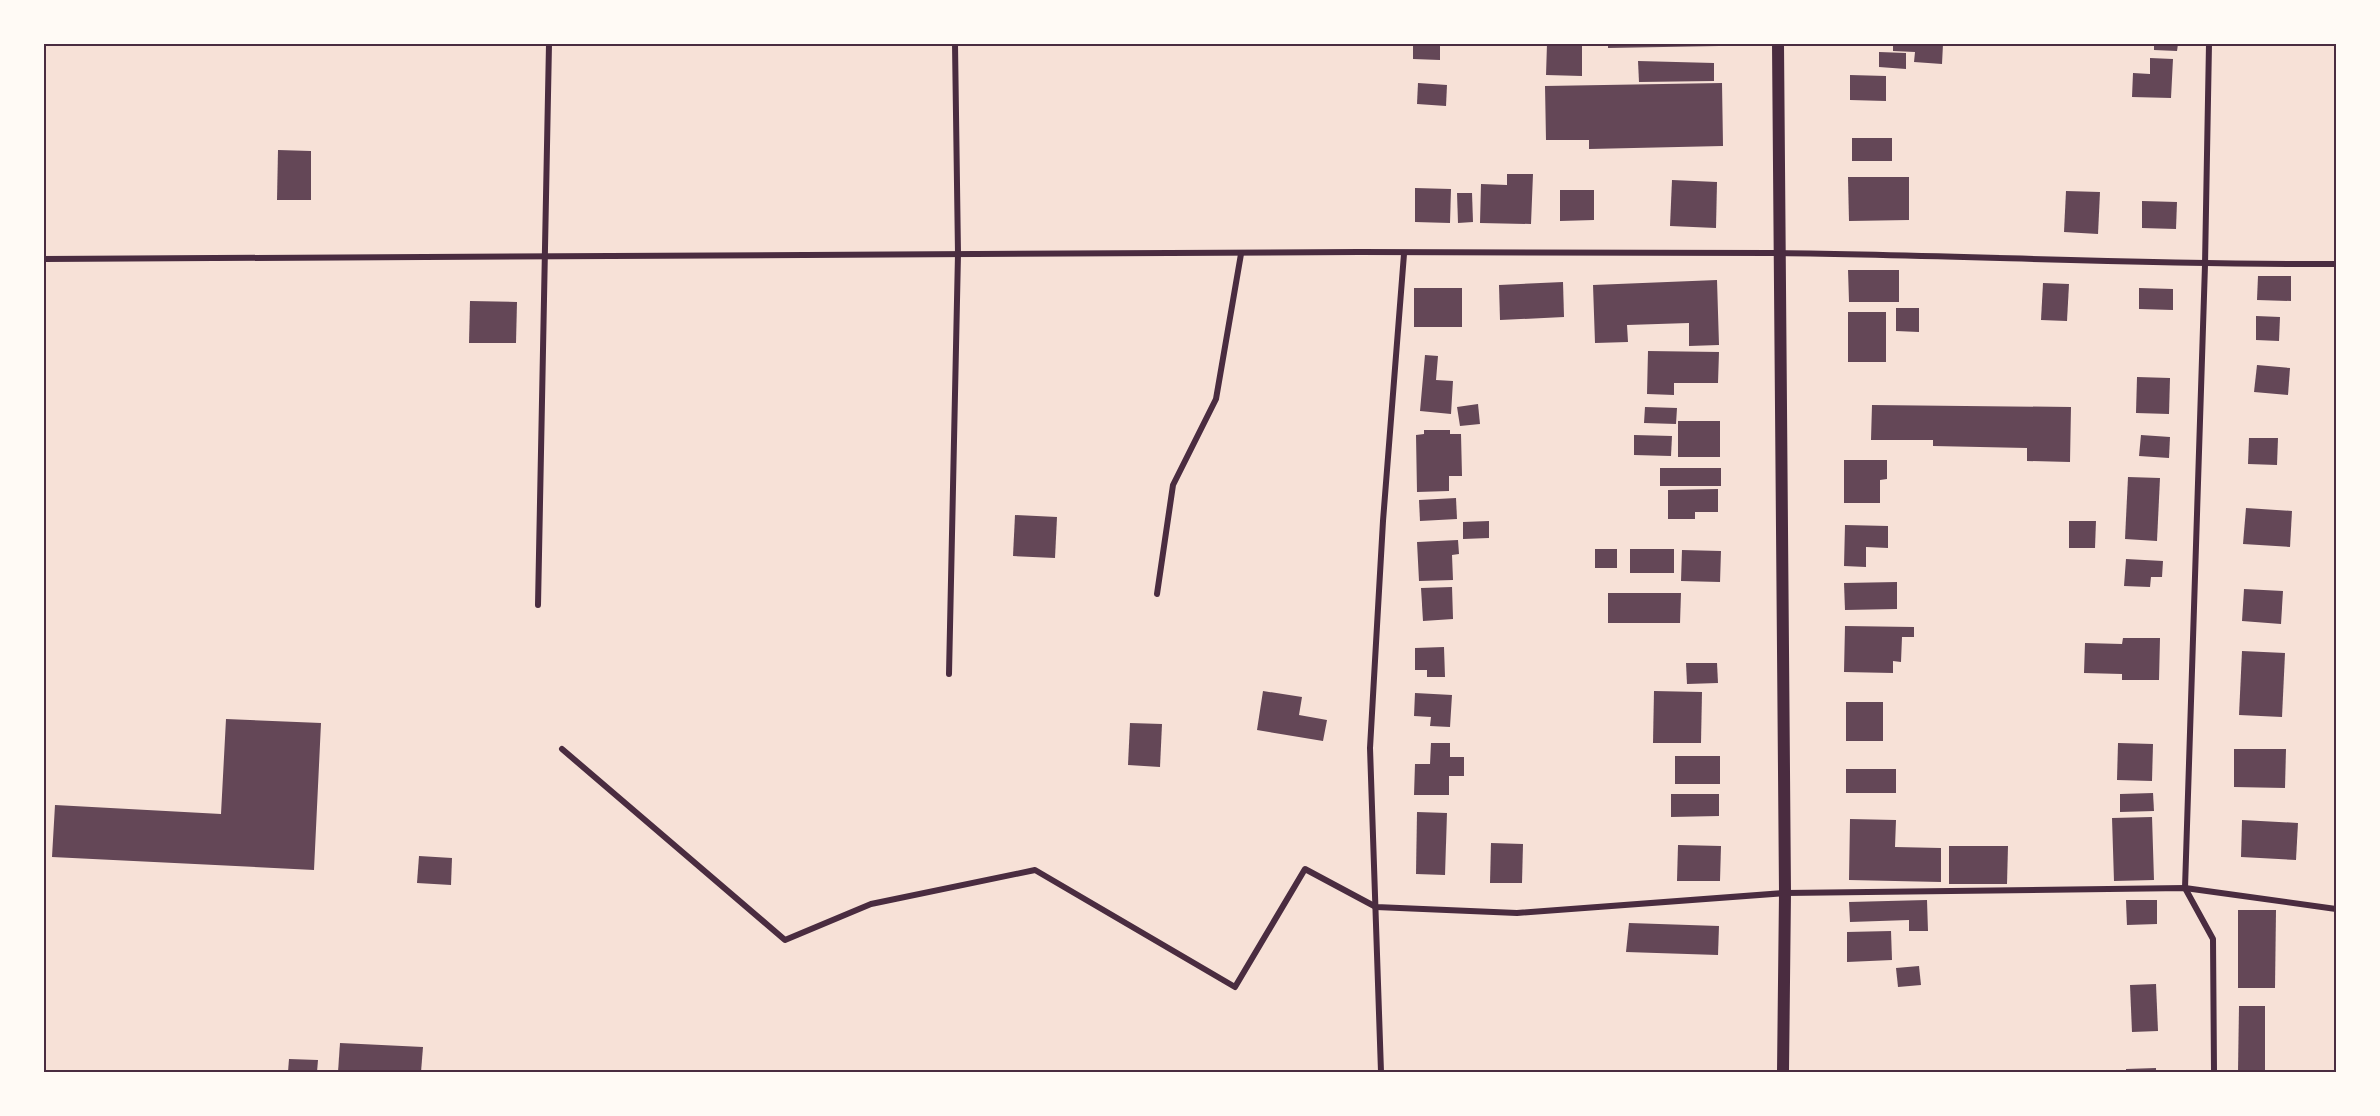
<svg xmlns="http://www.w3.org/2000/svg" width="2380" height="1116" font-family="'Roboto Condensed',sans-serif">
	<rect width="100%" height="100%" fill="#f7e1d7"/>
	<g fill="#644757">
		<polygon points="1413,44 1440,44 1440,60 1413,59"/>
		<polygon points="1547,44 1582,44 1582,76 1546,75"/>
		<polygon points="1608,44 1719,44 1719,46 1608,48"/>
		<polygon points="1893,44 1943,44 1942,64 1914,62 1915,52 1893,51"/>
		<polygon points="2154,44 2178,44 2177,51 2154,50"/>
		<polygon points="1879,52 1906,53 1906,69 1879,67"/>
		<polygon points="2150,58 2173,59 2171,98 2132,97 2133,73 2150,74"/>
		<polygon points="1638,61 1714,63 1714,81 1639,82"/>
		<polygon points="1850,75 1886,76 1886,101 1850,100"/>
		<polygon points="1418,83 1447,85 1446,106 1417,104"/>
		<polygon points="1722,83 1723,146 1589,149 1589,140 1546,140 1545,86"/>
		<rect x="1852" y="138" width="40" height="23"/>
		<polygon points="278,150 311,151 311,200 277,200"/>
		<polygon points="1507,174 1533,174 1531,224 1480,223 1481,184 1507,185"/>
		<polygon points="1848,177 1909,177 1909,220 1849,221"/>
		<polygon points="1672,180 1717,182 1716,228 1670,226"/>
		<polygon points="1415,188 1451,189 1450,223 1415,222"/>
		<polygon points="1560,190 1594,190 1594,220 1560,221"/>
		<polygon points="2066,191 2100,192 2098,234 2064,232"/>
		<polygon points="1457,193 1472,193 1473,222 1458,223"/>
		<polygon points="2142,201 2177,202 2176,229 2142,228"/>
		<polygon points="1848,270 1899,270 1899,302 1849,302"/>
		<polygon points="2258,276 2291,276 2291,301 2257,300"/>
		<polygon points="1717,280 1719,345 1689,346 1689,323 1627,325 1628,342 1595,343 1593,285"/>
		<polygon points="1563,282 1564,317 1500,320 1499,285"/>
		<polygon points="2043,283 2069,284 2067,321 2041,320"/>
		<rect x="1414" y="288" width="48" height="39"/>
		<polygon points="2139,288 2173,289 2173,310 2139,309"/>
		<polygon points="470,301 517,302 516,343 469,343"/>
		<polygon points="1896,308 1919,308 1919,332 1896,331"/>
		<rect x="1848" y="312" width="38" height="50"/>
		<polygon points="2256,316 2280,317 2279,341 2256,340"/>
		<polygon points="1648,351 1719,352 1718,383 1674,383 1674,395 1647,394"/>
		<polygon points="1425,355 1438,356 1436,380 1453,381 1451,414 1420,411"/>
		<polygon points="2257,365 2290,368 2288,395 2254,392"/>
		<polygon points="2137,377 2170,378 2169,414 2136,413"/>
		<polygon points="1478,404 1480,424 1460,426 1457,407"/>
		<polygon points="1872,405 2071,407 2070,462 2027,461 2027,448 1933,446 1933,440 1871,440"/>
		<polygon points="1645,407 1677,408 1676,424 1644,423"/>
		<rect x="1678" y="421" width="42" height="36"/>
		<polygon points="1424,430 1450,430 1450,434 1461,434 1462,476 1449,476 1449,491 1417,492 1416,435 1424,434"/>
		<polygon points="1634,435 1672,436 1671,456 1634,455"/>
		<polygon points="2141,435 2170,437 2169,458 2139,456"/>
		<polygon points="2249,438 2278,438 2277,465 2248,464"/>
		<polygon points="1844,460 1887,460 1887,479 1880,480 1880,503 1844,503"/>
		<rect x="1660" y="468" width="61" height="18"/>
		<polygon points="2128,477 2160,478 2157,541 2125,539"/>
		<polygon points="1718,489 1718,512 1695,512 1695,519 1668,519 1668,490"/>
		<polygon points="1456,498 1457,519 1420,521 1419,500"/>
		<polygon points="2246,508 2292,511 2290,547 2243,544"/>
		<polygon points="1015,515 1057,517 1055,558 1013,556"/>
		<polygon points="1489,521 1489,538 1463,539 1463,522"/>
		<polygon points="2069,521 2096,521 2095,548 2069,548"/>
		<polygon points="1845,525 1888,526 1888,548 1866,547 1866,567 1844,566"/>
		<polygon points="1458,540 1459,554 1452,555 1453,580 1419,581 1417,542"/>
		<rect x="1595" y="549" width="22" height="19"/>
		<rect x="1630" y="549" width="44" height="24"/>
		<polygon points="1682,550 1721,551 1720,582 1681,581"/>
		<polygon points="2126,559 2163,561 2162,577 2151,577 2150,587 2124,586"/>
		<polygon points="1897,582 1897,609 1845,610 1844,583"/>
		<polygon points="1452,587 1453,619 1423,621 1421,588"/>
		<polygon points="2244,589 2283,591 2281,624 2242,621"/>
		<polygon points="1608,593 1681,593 1680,623 1608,623"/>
		<polygon points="1845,626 1914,627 1914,637 1902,637 1901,662 1893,661 1893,673 1844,672"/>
		<polygon points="2123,638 2160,638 2159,680 2122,680 2122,674 2084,673 2085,643 2122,644"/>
		<polygon points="1444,647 1445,677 1427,677 1427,670 1415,670 1415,648"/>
		<polygon points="2242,651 2285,653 2282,717 2239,715"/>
		<polygon points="1686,663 1717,663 1718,683 1687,684"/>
		<polygon points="1263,691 1302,697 1299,715 1327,720 1323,741 1257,730"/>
		<polygon points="1654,691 1702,692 1701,743 1653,743"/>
		<polygon points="1415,693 1452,695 1450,727 1430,726 1431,717 1414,716"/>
		<rect x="1846" y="702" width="37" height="39"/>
		<polygon points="226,719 321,723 314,870 52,857 55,805 221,814"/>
		<polygon points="1130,723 1162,724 1160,767 1128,765"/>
		<polygon points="1431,743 1450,743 1450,757 1464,757 1464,776 1449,776 1449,795 1414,795 1415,764 1430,764"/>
		<polygon points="2118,743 2153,744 2152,781 2117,780"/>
		<polygon points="2234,749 2286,749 2285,788 2234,787"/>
		<rect x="1675" y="756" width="45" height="28"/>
		<rect x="1846" y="769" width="50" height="24"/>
		<polygon points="2153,793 2154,811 2120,812 2120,794"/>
		<polygon points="1671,794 1719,794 1719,816 1671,817"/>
		<polygon points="1417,812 1447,813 1445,875 1416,874"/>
		<polygon points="2152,817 2154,880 2114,881 2112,818"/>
		<polygon points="1850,819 1896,820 1895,847 1941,848 1941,882 1849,880"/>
		<polygon points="2242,820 2298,823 2296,860 2241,857"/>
		<polygon points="1491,843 1523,844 1522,883 1490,883"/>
		<polygon points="1678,845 1721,846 1720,881 1677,881"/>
		<polygon points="1949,846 2008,846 2007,884 1949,884"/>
		<polygon points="419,856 452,858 451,885 417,883"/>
		<polygon points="1927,900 1928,931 1909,931 1909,920 1850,922 1849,902"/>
		<polygon points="2126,900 2157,900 2157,924 2127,925"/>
		<polygon points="2238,910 2276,910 2275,988 2238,988"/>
		<polygon points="1629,923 1719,926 1718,955 1626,952"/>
		<polygon points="1891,931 1892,960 1847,962 1847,932"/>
		<polygon points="1919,966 1921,985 1898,987 1896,968"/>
		<polygon points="2156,984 2158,1031 2132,1032 2130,985"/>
		<polygon points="2239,1006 2265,1006 2265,1072 2238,1072"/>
		<polygon points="340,1043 423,1047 421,1072 338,1072"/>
		<polygon points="289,1059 318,1060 317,1072 288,1072"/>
		<polygon points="2156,1068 2156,1072 2126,1072 2126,1069"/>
	</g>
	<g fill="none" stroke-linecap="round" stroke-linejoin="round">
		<g stroke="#4a2c40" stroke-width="6">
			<polyline points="2209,44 2205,265 2185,888 2213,939 2214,1072"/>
			<path d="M 44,259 C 620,254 1196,250 1772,253 C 1960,255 2148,265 2336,264"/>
			<polyline points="1157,594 1173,485 1216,399 1241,254"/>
			<polyline points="538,605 549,44"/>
			<polyline points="949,674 958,254 955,44"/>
			<polyline points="562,749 785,940 871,904 1035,870 1235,987 1305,869 1376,907 1517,913 1785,893 2185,888 2336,909"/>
			<polyline points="1381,1072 1370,748 1383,521 1404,254"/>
		</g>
		<polyline stroke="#4a2c40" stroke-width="12" points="1778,44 1785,893 1783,1072"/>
	</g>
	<rect width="2380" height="1116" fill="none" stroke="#fffaf5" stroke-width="90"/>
	<rect x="45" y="45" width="2290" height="1026" fill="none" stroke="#4a2c40" stroke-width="2"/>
</svg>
